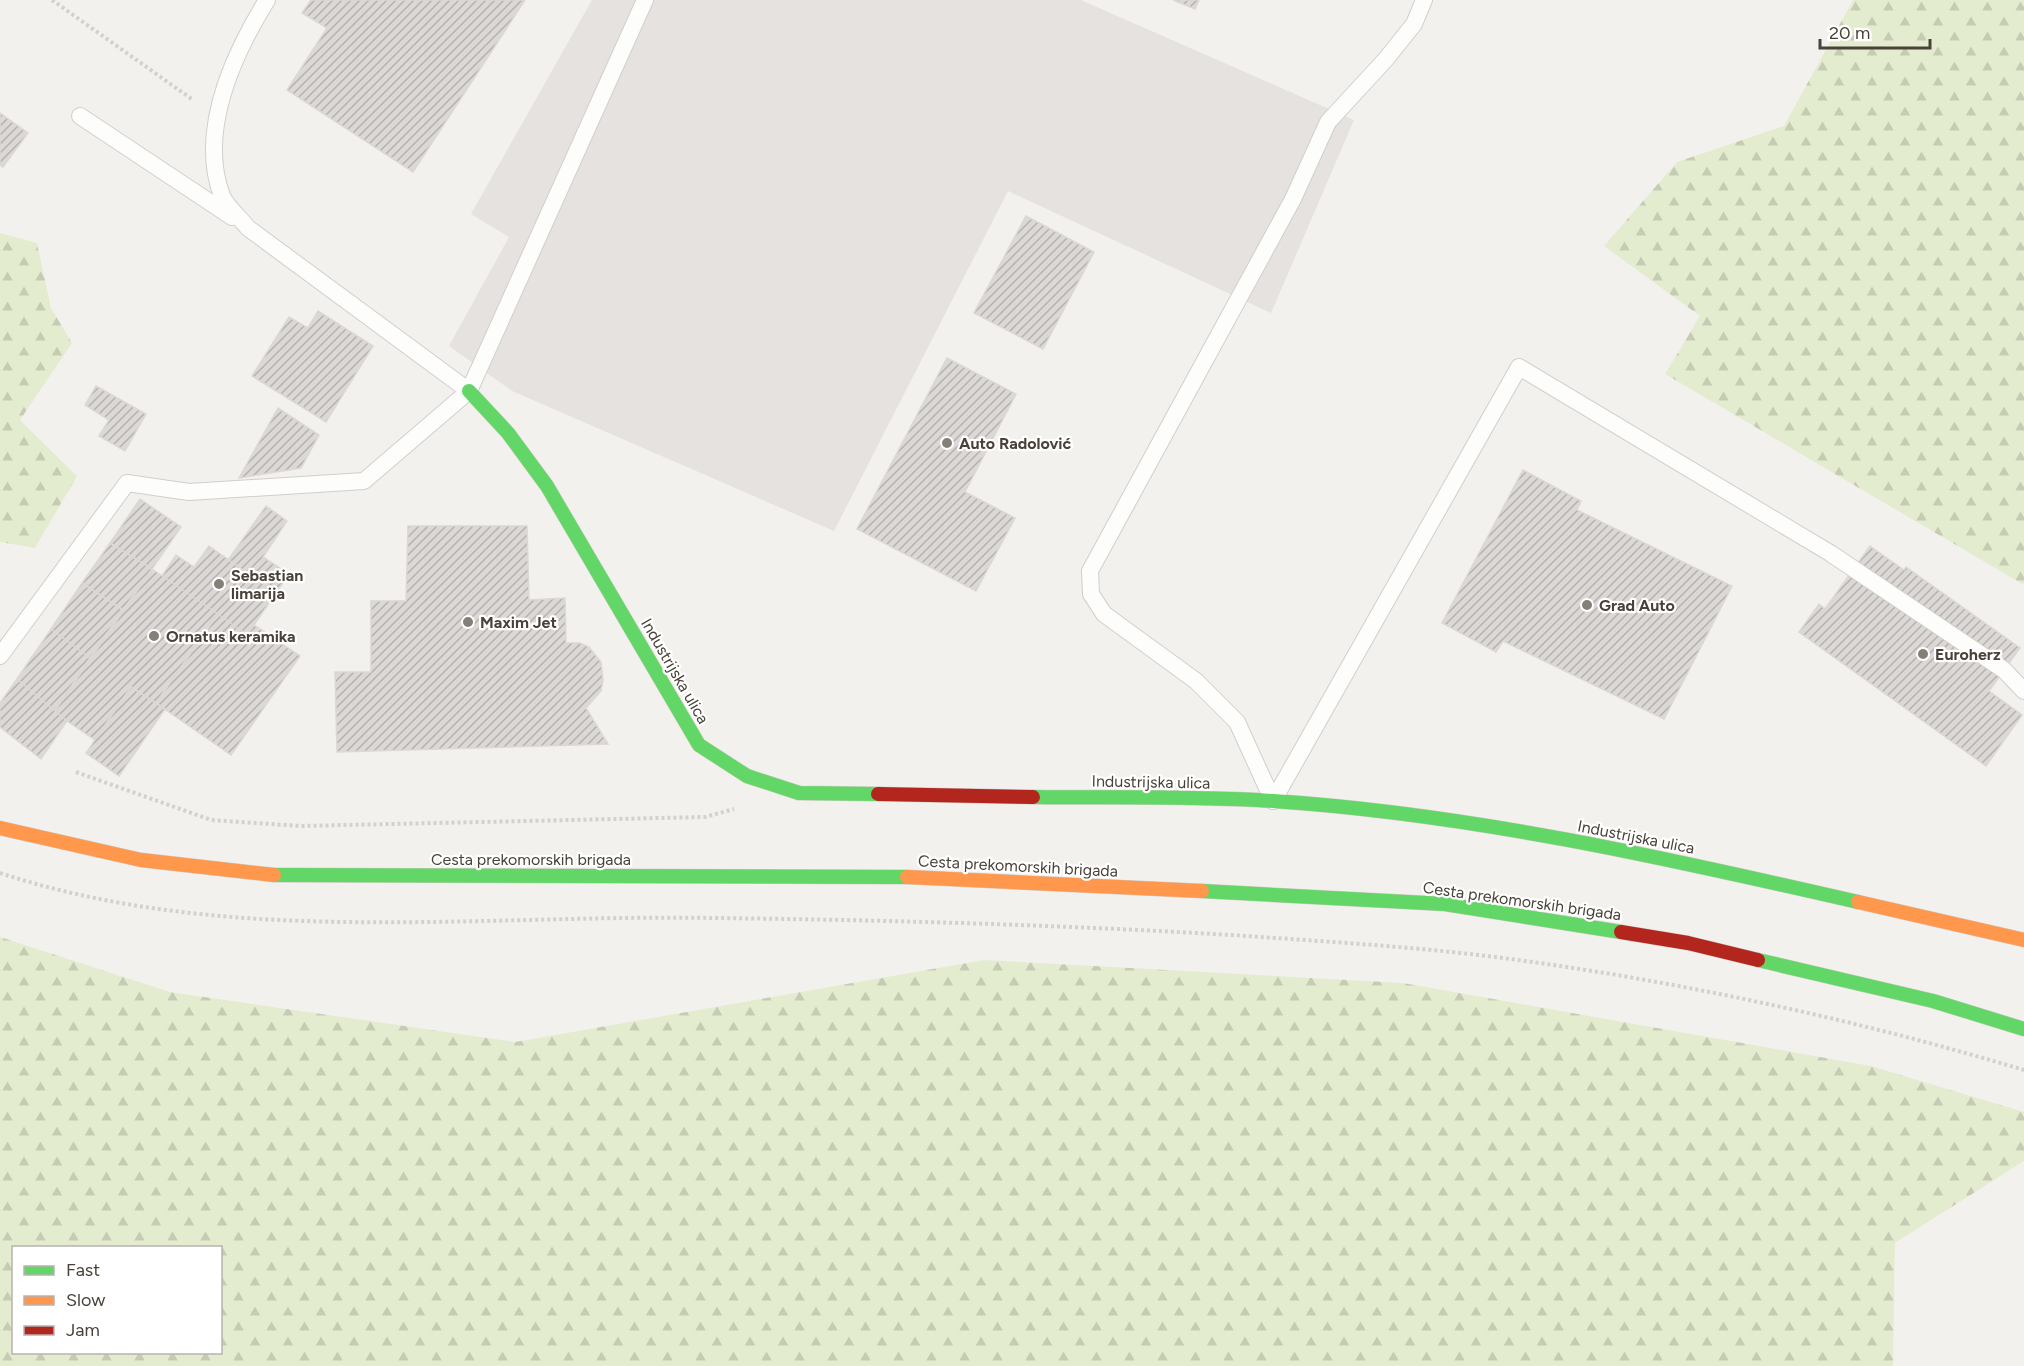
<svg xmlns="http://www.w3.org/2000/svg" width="2024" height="1366" font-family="Figtree,sans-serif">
	<defs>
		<pattern id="forest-firs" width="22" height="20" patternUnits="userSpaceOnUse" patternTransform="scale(1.5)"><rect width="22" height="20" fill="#e4ecd0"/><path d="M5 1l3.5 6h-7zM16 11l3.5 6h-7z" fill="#c5ccb3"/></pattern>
		<pattern id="building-hatch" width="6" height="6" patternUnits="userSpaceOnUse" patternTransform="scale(1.5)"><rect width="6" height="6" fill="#dbd8d5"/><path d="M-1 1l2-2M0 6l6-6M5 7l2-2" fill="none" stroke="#b4b1ae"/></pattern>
	</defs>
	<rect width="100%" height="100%" fill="#f3f1ee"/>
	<g fill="url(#forest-firs)" fill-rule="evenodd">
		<polygon points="1853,0 2024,0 2024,585 1665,374 1700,316 1604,246 1677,162 1784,126"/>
		<polygon points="0,233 37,243 51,308 72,343 20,420 77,476 35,548 0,542"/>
		<path d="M 0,937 L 170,992 L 515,1042 L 984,960 L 1403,983 L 1871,1066 L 2024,1112 L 2024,1161 L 1895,1243 L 1893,1366 L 0,1366 ZM 14,1248 L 220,1248 L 220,1352 L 14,1352 Z"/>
	</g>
	<polygon fill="#e5e2df" points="592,0 1081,0 1354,120 1271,313 1008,191 834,531 512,391 449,346 509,237 471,214"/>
	<g fill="url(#building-hatch)" stroke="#dcd8d4" stroke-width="1.5">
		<polygon points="311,0 525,0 413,172 287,90 327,28 302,13"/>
		<polygon points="1173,0 1199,0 1195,9"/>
		<polygon points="0,113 28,133 3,167 0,165"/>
		<polygon points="1026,216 1094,252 1043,349 974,313"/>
		<polygon points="318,311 373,346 326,422 252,376 289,317 308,328"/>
		<polygon points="947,358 1016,394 965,492 1015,518 976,591 857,529"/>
		<polygon points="96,386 146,414 125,451 99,436 109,420 85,405"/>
		<polygon points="278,408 319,435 301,468 239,478"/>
		<polygon points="1523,470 1581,501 1577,510 1732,586 1664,719 1503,641 1496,652 1442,623"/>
		<polygon points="140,499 181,527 152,569 110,543"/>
		<polygon points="266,506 287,521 263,557 289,574 276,593 228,560"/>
		<polygon points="408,526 527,526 529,600 565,598 566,643 580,643 589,647 601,662 603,680 601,691 586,708 608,744 337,752 335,672 371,672 371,601 406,601"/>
		<polygon points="110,543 152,569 123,610 82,583"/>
		<polygon points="209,546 276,593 247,635 162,576 176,555 194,567"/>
		<polygon points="1870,546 1904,570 1906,567 2020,648 1989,691 2022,715 1986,766 1799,632 1819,604 1825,609"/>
		<polygon points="152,569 218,614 156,703 131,687 95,740 54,712"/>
		<polygon points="82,583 123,610 90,658 51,629"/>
		<polygon points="218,614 247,635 254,625 300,656 231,755 156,703"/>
		<polygon points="51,629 90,658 54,712 17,679"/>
		<polygon points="17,679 67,721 41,759 0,727 0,703"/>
		<polygon points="131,687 165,709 119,776 86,753"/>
	</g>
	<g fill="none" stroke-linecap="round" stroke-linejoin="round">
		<g stroke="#d1cfcb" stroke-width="18">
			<g id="lane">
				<path d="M 267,0 C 233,55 198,132 222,196 C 227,207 240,218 248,228 L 469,391"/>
				<polyline points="80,116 232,217"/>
				<polyline points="0,656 127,483 189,492 364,481 469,391 645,0"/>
				<polyline points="1273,801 1519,367 1830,553 2004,670 2024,691"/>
				<polyline points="1273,801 1237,722 1196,681 1104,614 1091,594 1090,571 1293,199 1328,122 1386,59 1414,24 1424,0"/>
			</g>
		</g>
		<g stroke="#d2cdc5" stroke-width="15">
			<g id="fast">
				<polyline points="469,391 508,433 547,486 699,745 747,776 799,793 878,794"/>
				<path d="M 1033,797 C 1113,798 1194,796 1273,801 C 1471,814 1666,858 1858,902"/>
				<polyline points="274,875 907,877"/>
				<polyline points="1202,891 1445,904 1621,932"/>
				<polyline points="1758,960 1933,1001 2024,1029"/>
			</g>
		</g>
		<g stroke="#d2cdc5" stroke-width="15">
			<g id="slow">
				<polyline points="0,828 141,860 274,875"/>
				<polyline points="907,877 1202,891"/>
				<polyline points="1858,902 2024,940"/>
			</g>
		</g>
		<g stroke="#d2cdc5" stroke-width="15">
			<g id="jam">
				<polyline points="878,794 1033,797"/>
				<polyline points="1621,932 1688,943 1758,960"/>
			</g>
		</g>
		<g stroke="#d3d1cc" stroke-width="4" stroke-dasharray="3 3" stroke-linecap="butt">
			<polyline points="52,0 193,100"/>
			<polyline points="76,772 211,820 301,826 705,817 734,809"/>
			<path d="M 0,873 C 229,948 476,914 714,918 C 892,920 1069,925 1247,936 C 1332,942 1418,947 1503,958 C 1678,981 1854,1019 2024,1070"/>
		</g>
		<use href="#lane" stroke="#fdfdfc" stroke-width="16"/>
		<use href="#fast" stroke="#63d668" stroke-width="14"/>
		<use href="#slow" stroke="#ff974d" stroke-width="14"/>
		<use href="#jam" stroke="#b3261e" stroke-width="14"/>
	</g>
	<g fill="#857f78" stroke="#fff" stroke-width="2">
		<circle cx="947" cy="443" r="6"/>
		<circle cx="219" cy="584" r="6"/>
		<circle cx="1587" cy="605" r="6"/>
		<circle cx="468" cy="622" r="6"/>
		<circle cx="154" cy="636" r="6"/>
		<circle cx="1923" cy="654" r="6"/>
	</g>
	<g text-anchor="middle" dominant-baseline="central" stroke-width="4.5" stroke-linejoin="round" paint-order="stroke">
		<g font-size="16" font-weight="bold" fill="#4a4239" stroke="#fff" text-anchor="start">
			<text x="959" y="443">Auto Radolović</text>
			<text x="231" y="575">Sebastian<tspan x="231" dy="18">limarija</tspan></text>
			<text x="1599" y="605">Grad Auto</text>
			<text x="480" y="622">Maxim Jet</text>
			<text x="166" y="636">Ornatus keramika</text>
			<text x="1935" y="654">Euroherz</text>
		</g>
		<g font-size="16" fill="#4a4239" stroke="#fff">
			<text transform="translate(675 671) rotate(60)">Industrijska ulica</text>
			<text transform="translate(1151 782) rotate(1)">Industrijska ulica</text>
			<text transform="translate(1636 837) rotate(11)">Industrijska ulica</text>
			<text x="531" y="859">Cesta prekomorskih brigada</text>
			<text transform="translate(1018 866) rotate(3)">Cesta prekomorskih brigada</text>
			<text transform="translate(1522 901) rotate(8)">Cesta prekomorskih brigada</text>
		</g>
	</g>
	<rect x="12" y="1246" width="210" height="108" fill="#ffffff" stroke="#b7b3b0" stroke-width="1.5"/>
	<rect x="24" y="1266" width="30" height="9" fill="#63d668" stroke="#b7b3b0" stroke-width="1.5"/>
	<text x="66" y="1276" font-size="18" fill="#4a4239">Fast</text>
	<rect x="24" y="1296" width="30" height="9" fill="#ff974d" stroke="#b7b3b0" stroke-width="1.5"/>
	<text x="66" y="1306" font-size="18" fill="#4a4239">Slow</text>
	<rect x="24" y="1326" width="30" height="9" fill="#b3261e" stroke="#b7b3b0" stroke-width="1.5"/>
	<text x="66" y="1336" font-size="18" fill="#4a4239">Jam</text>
	<path d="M1820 39v9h110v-9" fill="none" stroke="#4a4239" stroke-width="3"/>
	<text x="1829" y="39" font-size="18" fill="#4a4239" stroke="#ffffff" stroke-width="4.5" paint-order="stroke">20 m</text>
</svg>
